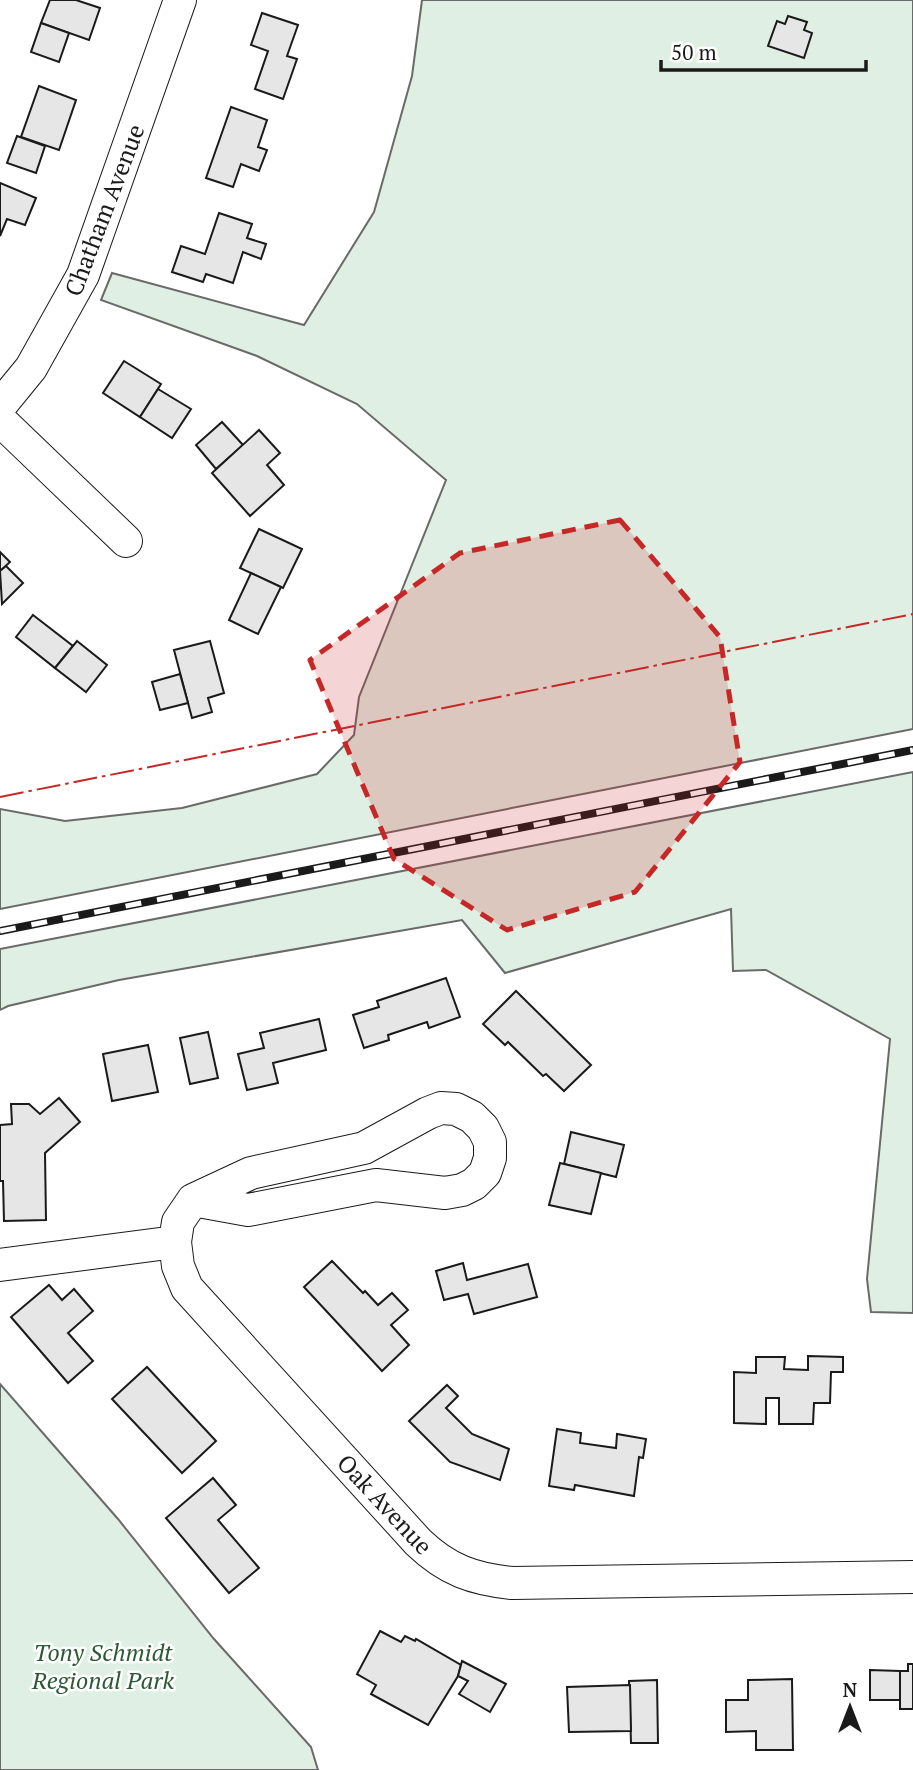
<svg xmlns="http://www.w3.org/2000/svg" width="913" height="1770" font-family="'PT Serif',serif">
	<rect width="100%" height="100%" fill="#fff"/>
	<g fill="#e0efe3" stroke="#6a6a6a" stroke-width="2">
		<polygon points="422,0 913,0 913,729 0,909 0,809 65,821 182,808 317,774 354,735 359,697 446,480 357,404 257,356 101,300 112,273 304,325 374,212 412,76"/>
		<polygon points="913,772 913,1313 871,1312 867,1279 890,1039 766,970 733,971 731,909 505,973 462,920 119,980 8,1006 0,1010 0,949"/>
		<polygon points="0,1384 118,1519 214,1639 311,1747 318,1770 0,1770"/>
	</g>
	<g fill="#e6e6e6" stroke="#1a1a1a" stroke-width="2">
		<polygon points="50,0 76,0 100,8 89,40 41,23"/>
		<polygon points="262,13 298,25 287,56 297,59 283,99 255,89 268,51 251,45"/>
		<polygon points="788,16 807,22 804,30 812,33 804,58 768,46 777,21 785,24"/>
		<polygon points="41,23 69,33 59,62 31,52"/>
		<polygon points="39,86 76,100 59,150 21,137"/>
		<polygon points="231,107 267,120 258,147 267,150 259,171 241,164 233,187 206,178"/>
		<polygon points="17,136 45,146 36,173 7,163"/>
		<polygon points="0,183 36,198 25,225 7,219 0,236"/>
		<polygon points="219,213 252,224 247,238 266,244 261,259 243,252 233,283 206,274 203,282 172,272 181,246 205,254"/>
		<polygon points="124,361 161,384 140,417 103,393"/>
		<polygon points="158,389 191,409 172,438 140,417"/>
		<polygon points="222,422 243,445 216,469 196,445"/>
		<polygon points="259,430 280,453 267,465 284,485 250,516 212,473"/>
		<polygon points="259,529 302,549 283,588 240,568"/>
		<polygon points="0,552 10,562 0,571"/>
		<polygon points="6,566 23,583 2,604 0,571"/>
		<polygon points="251,573 281,587 258,634 229,620"/>
		<polygon points="33,615 73,646 55,668 16,637"/>
		<polygon points="77,641 107,665 86,692 55,668"/>
		<polygon points="210,641 224,693 208,698 212,712 192,718 174,650"/>
		<polygon points="180,674 188,703 160,710 152,682"/>
		<polygon points="446,978 460,1017 429,1028 427,1022 388,1035 389,1040 364,1048 353,1015 379,1007 377,1001"/>
		<polygon points="516,991 591,1065 564,1091 546,1074 543,1076 508,1042 505,1045 483,1024"/>
		<polygon points="319,1019 326,1050 273,1063 278,1083 247,1090 238,1054 264,1048 260,1033"/>
		<polygon points="208,1032 218,1078 190,1084 180,1038"/>
		<polygon points="148,1045 158,1092 112,1101 103,1054"/>
		<polygon points="59,1098 80,1122 45,1153 46,1220 4,1221 3,1181 0,1181 0,1125 12,1124 11,1104 29,1104 40,1114"/>
		<polygon points="571,1132 624,1145 616,1177 564,1164"/>
		<polygon points="560,1163 601,1173 591,1214 549,1205"/>
		<polygon points="332,1261 363,1293 365,1291 378,1305 392,1293 408,1310 391,1325 409,1345 382,1371 304,1287"/>
		<polygon points="463,1263 467,1280 528,1264 537,1297 474,1314 468,1294 444,1300 436,1271"/>
		<polygon points="49,1285 62,1300 74,1289 93,1311 68,1333 93,1361 68,1383 11,1317"/>
		<polygon points="808,1356 843,1357 843,1372 831,1372 830,1403 814,1403 813,1424 779,1424 779,1398 766,1398 766,1424 734,1423 734,1372 756,1373 756,1357 785,1357 784,1369 808,1370"/>
		<polygon points="147,1367 216,1441 182,1473 112,1399"/>
		<polygon points="447,1385 458,1396 446,1408 472,1434 509,1449 500,1480 450,1462 409,1421"/>
		<polygon points="557,1429 581,1433 580,1443 616,1448 617,1434 646,1439 643,1458 639,1457 634,1496 575,1485 574,1490 549,1486"/>
		<polygon points="213,1478 236,1505 218,1520 259,1568 229,1593 166,1518"/>
		<polygon points="380,1631 401,1642 405,1636 415,1641 416,1639 461,1665 458,1676 428,1725 371,1694 376,1685 357,1674"/>
		<polygon points="462,1661 506,1684 490,1712 459,1694 468,1681 458,1676"/>
		<polygon points="908,1664 913,1664 913,1709 900,1709 900,1671 908,1671"/>
		<polygon points="870,1670 900,1671 900,1700 870,1700"/>
		<polygon points="792,1679 793,1750 756,1750 756,1731 726,1732 726,1700 748,1700 748,1680"/>
		<polygon points="657,1680 658,1743 631,1743 629,1681"/>
		<polygon points="630,1685 631,1731 569,1732 567,1687"/>
	</g>
	<g fill="none" stroke-linecap="round" stroke-linejoin="round">
		<g stroke="#1a1a1a" stroke-width="34">
			<g id="minor">
				<polyline points="0,406 31,368 83,275 180,0"/>
				<polyline points="0,420 126,541"/>
				<path d="M 193,1200 L 248,1210 L 376,1185 L 445,1193 L 462,1190 L 474,1184 L 485,1173 L 490,1158 L 490,1142 L 483,1128 L 472,1117 L 456,1109 L 441,1108 L 428,1113 L 364,1148 L 251,1173 L 193,1200 L 178,1222 L 175,1242 L 178,1266 L 187,1288 L 418,1542 C 447,1570 473,1579 512,1583 L 913,1577"/>
				<polyline points="0,1265 175,1242"/>
			</g>
		</g>
		<use href="#minor" stroke="#fff" stroke-width="32"/>
		<g stroke="#1a1a1a" stroke-width="8">
			<polyline id="rail" points="0,931 913,750"/>
		</g>
		<use href="#rail" stroke="#fff" stroke-width="5" stroke-dasharray="16" stroke-linecap="butt"/>
		<polyline stroke="#c62828" stroke-width="2" stroke-dasharray="24 5 3.5 5" stroke-linecap="butt" points="0,797 913,614"/>
	</g>
	<path fill="#c62828" fill-opacity="0.2" stroke="#c62828" stroke-width="5" stroke-dasharray="14 9" stroke-linejoin="round" d="M 620,520 L 720,637 L 740,762 L 635,892 L 507,930 L 394,859 L 310,660 L 460,553 Z"/>
	<g text-anchor="middle" dominant-baseline="central" stroke-width="5" stroke-linejoin="round" paint-order="stroke">
		<g font-size="24" fill="#1a1a1a" stroke="#fff">
			<text transform="translate(104 210) rotate(-69)">Chatham Avenue</text>
			<text transform="translate(385 1504) rotate(47)">Oak Avenue</text>
		</g>
		<g font-size="24" font-style="italic" fill="#2b5a34" stroke="#fff">
			<text x="103" y="1652">Tony Schmidt<tspan x="103" dy="28">Regional Park</tspan></text>
		</g>
	</g>
	<g transform="translate(850 1707)" stroke="#ffffff" stroke-width="5" paint-order="stroke">
	<path d="M0-5L12 26L0 18L-12 26Z" fill="#1a1a1a"/>
	<text y="-10" font-size="19" font-weight="bold" text-anchor="middle" fill="#1a1a1a">N</text>
	</g>
	<path d="M661 60v10h205v-10" fill="none" stroke="#1a1a1a" stroke-width="3.5"/>
	<text x="671" y="60" font-size="21" fill="#1a1a1a" stroke="#ffffff" stroke-width="5" paint-order="stroke">50 m</text>
</svg>
